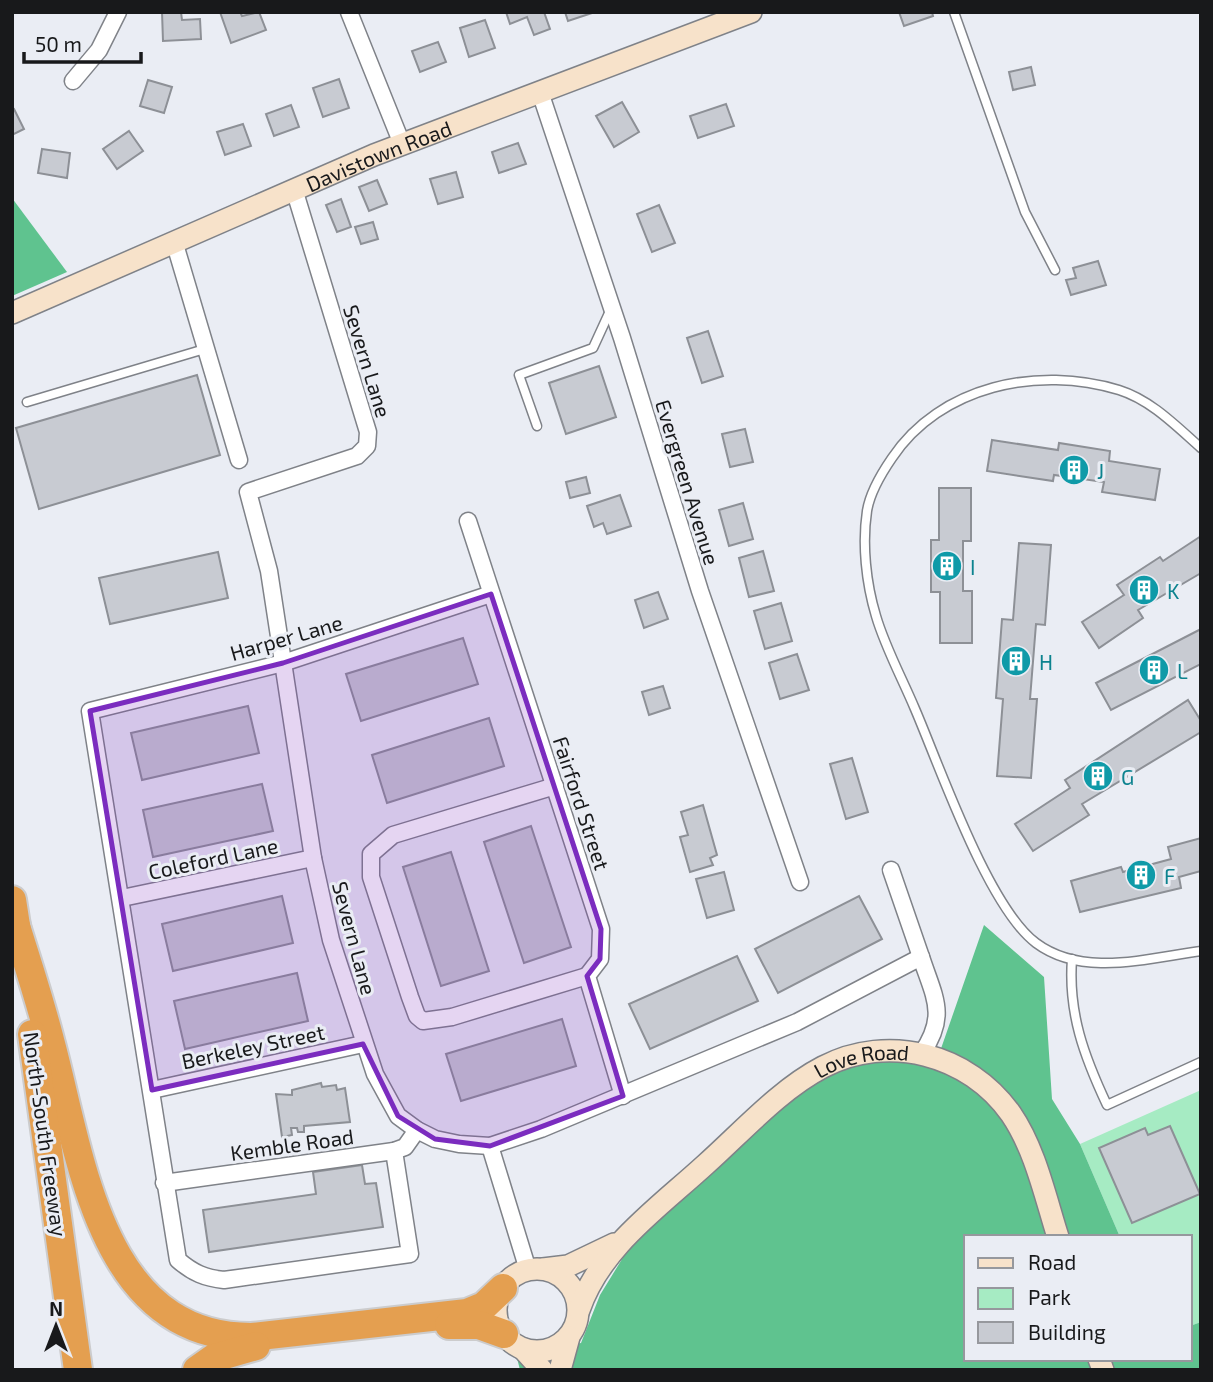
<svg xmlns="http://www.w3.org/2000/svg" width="1213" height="1382" font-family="'Exo 2',sans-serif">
	<rect width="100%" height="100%" fill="#eaedf4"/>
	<polygon fill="#a6ebc3" points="1201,1090 1201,1322 1190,1326 1190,1237 1120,1237 1080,1144"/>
	<g fill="#5fc38f">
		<polygon points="12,198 67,272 12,296"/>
		<polygon points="984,925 1044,977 1052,1099 1080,1144 1120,1237 966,1237 966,1359 1190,1359 1190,1326 1201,1322 1201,1370 520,1370 516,1354 581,1343 600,1295 627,1251 761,1122 830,1071 871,1059 936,1063"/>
	</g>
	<g fill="#c8cbd2" stroke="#8d9096" stroke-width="2">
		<polygon points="162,12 181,12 182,20 200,19 201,39 163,41"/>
		<polygon points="220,12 240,12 242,16 259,12 266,30 231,43"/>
		<polygon points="506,12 544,12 550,29 534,35 527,17 510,24"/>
		<polygon points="565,12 595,12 568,21"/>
		<polygon points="899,12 932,12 933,16 904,26"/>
		<polygon points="485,20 495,48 469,57 460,28"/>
		<polygon points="438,42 446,62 420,72 412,51"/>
		<polygon points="1031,67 1035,85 1013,90 1009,72"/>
		<polygon points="339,79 349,108 323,117 313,88"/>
		<polygon points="148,80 172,87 164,113 140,106"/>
		<polygon points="622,102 639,132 614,147 596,116"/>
		<polygon points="726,104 734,126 698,138 690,116"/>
		<polygon points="291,105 299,127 274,136 266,114"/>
		<polygon points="14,109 24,129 12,135 12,110"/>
		<polygon points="243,124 251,146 225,155 217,132"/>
		<polygon points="129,131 143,151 117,169 103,149"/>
		<polygon points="518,143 526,164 499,173 492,152"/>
		<polygon points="42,149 70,153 67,178 38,173"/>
		<polygon points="456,172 463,197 438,204 430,179"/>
		<polygon points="377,180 387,204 369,211 359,187"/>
		<polygon points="341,199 351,227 337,232 326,205"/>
		<polygon points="659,205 675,243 652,252 637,214"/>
		<polygon points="373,222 378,239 361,244 355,227"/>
		<polygon points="1098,261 1106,285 1071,295 1066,280 1076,278 1073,268"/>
		<polygon points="708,331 723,376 702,383 687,338"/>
		<polygon points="599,366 616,417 566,434 549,383"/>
		<polygon points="197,375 220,455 39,509 16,428"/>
		<polygon points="745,429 753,462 730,467 722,434"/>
		<polygon points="992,440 1058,450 1059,443 1110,451 1109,461 1160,469 1155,500 1102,492 1104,482 1054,475 1053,481 987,471"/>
		<polygon points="586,477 590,493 570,498 566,482"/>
		<polygon points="939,488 971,488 971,541 963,541 963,591 972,591 972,643 940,643 940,592 931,592 931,540 939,540"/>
		<polygon points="620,495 631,526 607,534 603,523 594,527 587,506"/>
		<polygon points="743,503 753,539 729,546 719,510"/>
		<polygon points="1201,536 1201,573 1138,610 1143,618 1099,648 1082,622 1124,595 1117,585 1160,557 1163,561"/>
		<polygon points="1019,543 1051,545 1045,625 1036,624 1030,699 1037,699 1031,778 997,776 1003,699 996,698 1002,619 1013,620"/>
		<polygon points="763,551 774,591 749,597 739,558"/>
		<polygon points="218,552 228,598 110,624 99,578"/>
		<polygon points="658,592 668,619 644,628 635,600"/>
		<polygon points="781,603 792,641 765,649 754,611"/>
		<polygon points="1201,629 1201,664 1111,710 1096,683"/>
		<polygon points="463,638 478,684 361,721 346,674"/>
		<polygon points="797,654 809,690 780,699 769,663"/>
		<polygon points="663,686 670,708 649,715 642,692"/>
		<polygon points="1188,700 1201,721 1201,732 1082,804 1089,815 1033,851 1015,824 1070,788 1065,780"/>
		<polygon points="248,706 259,753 142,780 131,733"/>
		<polygon points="489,718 504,766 387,803 372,755"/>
		<polygon points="852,758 868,812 846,819 830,764"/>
		<polygon points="262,784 273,831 153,857 143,810"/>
		<polygon points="703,805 717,855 710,858 713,865 690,872 680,837 688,835 681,812"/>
		<polygon points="531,826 571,947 524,963 484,842"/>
		<polygon points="1201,838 1201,871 1179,877 1181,888 1080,912 1071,881 1121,867 1123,872 1171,859 1168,847"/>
		<polygon points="451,852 489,971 441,986 403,867"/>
		<polygon points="724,872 734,910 707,918 696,879"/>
		<polygon points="282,896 293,943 173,971 162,924"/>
		<polygon points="859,896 882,939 778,993 755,949"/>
		<polygon points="737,956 758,1001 650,1049 629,1004"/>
		<polygon points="297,973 308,1021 185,1049 174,1001"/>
		<polygon points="562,1019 576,1066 461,1101 446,1054"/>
		<polygon points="321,1083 322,1087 336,1085 337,1090 345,1088 350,1122 304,1126 304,1132 298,1132 297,1128 291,1128 292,1135 282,1137 276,1094 292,1095 292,1090"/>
		<polygon points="1170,1126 1200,1194 1132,1223 1099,1148 1145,1128 1148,1135"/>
		<polygon points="362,1165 365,1184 376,1183 383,1227 209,1252 203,1210 316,1194 313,1172"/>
	</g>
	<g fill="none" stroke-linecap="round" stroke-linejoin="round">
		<g stroke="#7f8288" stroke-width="11">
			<g id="lane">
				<polyline points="954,12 1025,212 1055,270"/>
				<polyline points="27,402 208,348"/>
				<polyline points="537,426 519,375 593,348 610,311"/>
				<path d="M 1201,448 C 1176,426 1151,400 1119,390 C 1038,365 940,386 892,458 C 881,474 870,492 867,511 C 862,544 866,583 876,616 C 885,647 902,678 915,709 C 940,767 988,907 1036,943 C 1083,978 1148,958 1201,951"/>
				<path d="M 1072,959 C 1068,1013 1084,1056 1107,1105 L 1201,1062"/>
			</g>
		</g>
		<g stroke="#7f8288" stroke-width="19">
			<g id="street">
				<polyline points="349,12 402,144"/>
				<polyline points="73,81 99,50 118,12"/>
				<polyline points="540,92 622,338 700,591 800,882"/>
				<path d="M 294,189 L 368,432 L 367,446 L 357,456 L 248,492 L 269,571 L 313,858 L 331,940 L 375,1074 L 398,1116 L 417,1130 L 435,1139 L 459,1144 L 490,1146 L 541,1129 L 797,1022 L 921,957 C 934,997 948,1015 922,1053"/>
				<polyline points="174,241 239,460"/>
				<polyline points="468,521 601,929 600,959 587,976 623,1096"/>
				<polyline points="555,786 393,835 371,854 371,877 410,997 417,1016 423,1021 452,1017 587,976"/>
				<polyline points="891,870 921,957"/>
				<polyline points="122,898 313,858"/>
				<polyline points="152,1090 363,1044"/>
				<polyline points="490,1146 528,1270"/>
				<path d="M 394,1151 L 410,1254 L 224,1280 C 205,1278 193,1273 178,1260 L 90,711 L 283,663 L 491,594"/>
				<polyline points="164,1183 394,1151 405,1147 417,1130"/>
			</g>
		</g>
		<g stroke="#7f8288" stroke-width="24">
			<g id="secondary">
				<path id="s1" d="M 12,313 L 374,155 L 751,12"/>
				<circle cx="537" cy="1310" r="41"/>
				<polyline points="543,1269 568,1266 614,1244"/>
				<path id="s2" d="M 579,1310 C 600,1248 658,1208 705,1165 C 742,1132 779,1090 823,1067 C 888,1033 969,1054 1011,1114 C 1035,1149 1045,1196 1058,1237"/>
				<polyline points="523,1349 542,1370"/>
				<polyline points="1099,1359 1103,1370"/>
				<polyline points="560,1370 569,1337"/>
			</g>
		</g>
		<g stroke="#cccccd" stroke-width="32">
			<g id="highway">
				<polyline points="12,900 19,945"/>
				<path d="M 16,926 C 28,965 41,1004 51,1044 C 81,1156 100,1338 252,1337 L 467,1313 L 484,1306 L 503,1288"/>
				<polyline points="32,1034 78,1370"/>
				<polyline points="449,1325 479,1325 504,1334"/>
				<polyline points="197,1370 214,1358 256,1346"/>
			</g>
		</g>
		<use href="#lane" stroke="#fff" stroke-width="8"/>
		<use href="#street" stroke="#fff" stroke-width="16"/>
		<use href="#secondary" stroke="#f7e2ca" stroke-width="21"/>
		<use href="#highway" stroke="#e49f50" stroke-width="28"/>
	</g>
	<path fill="#7b2cbf" fill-opacity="0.2" stroke="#7b2cbf" stroke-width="5" stroke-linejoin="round" d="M 491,594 L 601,929 L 600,959 L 587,976 L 623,1096 L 490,1146 L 435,1139 L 398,1116 L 363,1044 L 152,1090 L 90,711 L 283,663 Z"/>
	<defs>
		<g id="building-disc" transform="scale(1.575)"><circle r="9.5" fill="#0f9aa8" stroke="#eaedf4"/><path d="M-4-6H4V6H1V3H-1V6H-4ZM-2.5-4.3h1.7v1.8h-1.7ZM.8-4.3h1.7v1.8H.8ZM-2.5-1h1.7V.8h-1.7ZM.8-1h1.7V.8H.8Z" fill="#fff"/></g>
	</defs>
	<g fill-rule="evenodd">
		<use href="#building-disc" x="1074" y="470"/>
		<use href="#building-disc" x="947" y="566"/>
		<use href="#building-disc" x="1144" y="590"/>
		<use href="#building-disc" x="1016" y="661"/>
		<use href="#building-disc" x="1154" y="670"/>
		<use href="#building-disc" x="1098" y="776"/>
		<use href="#building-disc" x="1141" y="875"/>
	</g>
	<g text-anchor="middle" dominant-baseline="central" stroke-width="6" stroke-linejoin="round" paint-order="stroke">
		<g font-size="21" fill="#18191b" stroke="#eaedf4">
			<text stroke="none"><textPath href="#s1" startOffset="399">Davistown Road</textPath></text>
			<text transform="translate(368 361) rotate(73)">Severn Lane</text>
			<text transform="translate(688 482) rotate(73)">Evergreen Avenue</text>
			<text transform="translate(286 637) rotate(-16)">Harper Lane</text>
			<text transform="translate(582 803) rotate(72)">Fairford Street</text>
			<text transform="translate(213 858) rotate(-12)">Coleford Lane</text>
			<text transform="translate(355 938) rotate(75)">Severn Lane</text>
			<text transform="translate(253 1046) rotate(-12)">Berkeley Street</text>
			<text stroke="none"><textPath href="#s2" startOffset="388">Love Road</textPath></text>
			<text transform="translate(46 1134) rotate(82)">North-South Freeway</text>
			<text transform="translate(292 1144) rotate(-8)">Kemble Road</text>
		</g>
		<g font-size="21" fill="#0d838f" stroke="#eaedf4" text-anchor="start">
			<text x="1097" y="470">J</text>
			<text x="970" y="566">I</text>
			<text x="1167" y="590">K</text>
			<text x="1039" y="661">H</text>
			<text x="1177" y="670">L</text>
			<text x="1121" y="776">G</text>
			<text x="1164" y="875">F</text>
		</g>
	</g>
	<rect width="1213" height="1382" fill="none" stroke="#18191b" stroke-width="28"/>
	<rect x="964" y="1235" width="228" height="126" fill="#eaedf4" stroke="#96989d" stroke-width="2"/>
	<rect x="978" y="1258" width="35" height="10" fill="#f7e2ca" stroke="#96989d" stroke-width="2"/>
	<text x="1028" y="1270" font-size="21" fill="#18191b">Road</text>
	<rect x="978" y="1288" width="35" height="21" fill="#a6ebc3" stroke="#96989d" stroke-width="2"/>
	<text x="1028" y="1305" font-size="21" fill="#18191b">Park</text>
	<rect x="978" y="1322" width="35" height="21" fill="#c8cbd2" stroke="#96989d" stroke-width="2"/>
	<text x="1028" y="1340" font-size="21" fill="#18191b">Building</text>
	<g transform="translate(56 1326)" stroke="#eaedf4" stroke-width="5" paint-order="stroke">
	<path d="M0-5L12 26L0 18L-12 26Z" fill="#18191b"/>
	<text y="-10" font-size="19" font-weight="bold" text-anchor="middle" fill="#18191b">N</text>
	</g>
	<path d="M24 52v10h117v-10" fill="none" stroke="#18191b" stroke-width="3.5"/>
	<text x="35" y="52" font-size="21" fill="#18191b" stroke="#eaedf4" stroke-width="5" paint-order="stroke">50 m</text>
</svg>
